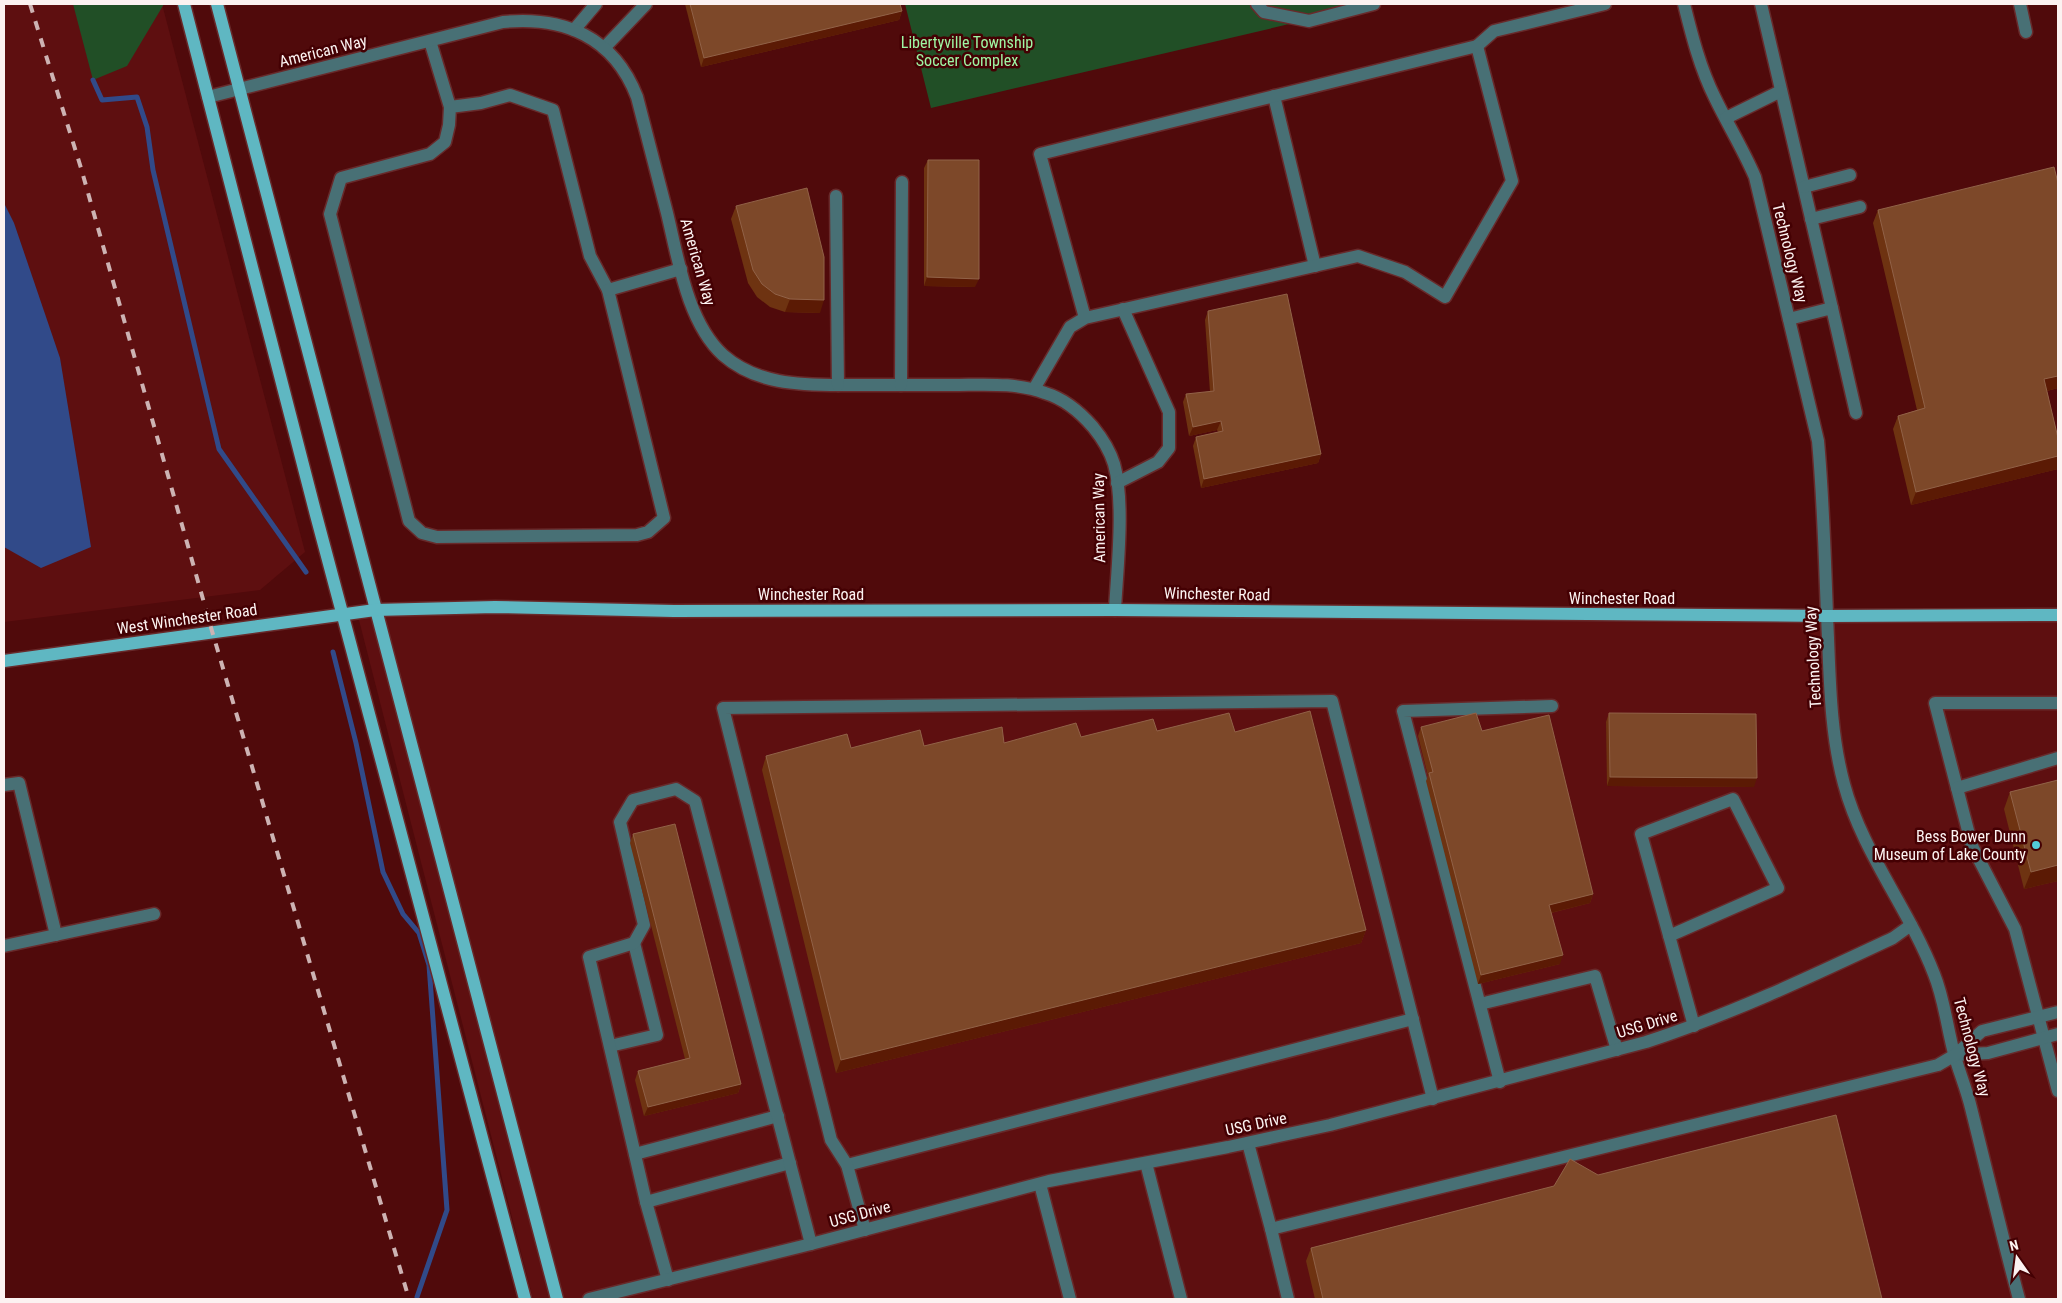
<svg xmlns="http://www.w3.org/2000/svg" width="2062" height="1303" font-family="'Roboto Condensed',sans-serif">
	<rect width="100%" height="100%" fill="#500a0b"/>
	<g fill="#5e0f10">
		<polygon points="4,4 162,4 305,552 260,590 4,622"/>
		<polygon points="427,609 2058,615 2058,1299 533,1299 359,620"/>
	</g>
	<g fill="#214f26">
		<polygon points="73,4 164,4 127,66 93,80"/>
		<polygon points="905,4 1375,4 931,108"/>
	</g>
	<polygon fill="#314a89" points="4,203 14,223 60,358 91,547 41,568 4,547"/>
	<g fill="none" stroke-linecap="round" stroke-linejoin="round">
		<g stroke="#314a89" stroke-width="5">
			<polyline points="93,80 102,100 137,97 147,127 153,170 219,449 306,572"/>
			<polyline points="333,652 356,743 383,872 403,914 419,933 429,965 447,1210 417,1297"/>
		</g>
		<g stroke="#682a2b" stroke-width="15">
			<g id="minor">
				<polyline points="1257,4 1264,12 1309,21 1374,4"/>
				<path d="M 1684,4 C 1692,36 1700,68 1715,98 C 1728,125 1743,149 1755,177 L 1818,441 C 1824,506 1825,572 1828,638 C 1830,687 1831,736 1844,784 C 1862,852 1909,909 1934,974 C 1945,1001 1947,1029 1955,1057 C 1960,1074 1967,1091 1971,1108 C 1987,1172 2002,1236 2019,1299"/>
				<polyline points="1761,4 1832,308"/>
				<polyline points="2020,4 2026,32"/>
				<polyline points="574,30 596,4"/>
				<polyline points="430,41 450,107 481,103 510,95 553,110 590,256 608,290 664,518 648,532 637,535 437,537 422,533 409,521 330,214 341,178 430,154 445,142 449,125 450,107"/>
				<polyline points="1477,46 1494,31 1605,4"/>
				<polyline points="604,48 646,4"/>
				<polyline points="1274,96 1315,266"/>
				<path d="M 208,97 L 503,22 C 564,16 614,37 637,97 C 647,136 657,175 667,213 C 678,258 687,322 723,355 C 756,384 799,385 840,385 C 878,385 915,385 952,385 C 983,385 1015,382 1045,393 C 1065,399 1080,412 1093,427 C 1102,438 1110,451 1114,464 C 1125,503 1117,569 1115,610"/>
				<polyline points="1726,118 1781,91"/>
				<polyline points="1804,187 1850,175"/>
				<polyline points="836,196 838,385"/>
				<polyline points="1811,219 1860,207"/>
				<polyline points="608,290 681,269"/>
				<polyline points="1789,319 1832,308 1856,413"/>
				<polyline points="901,385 902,182"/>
				<polyline points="1034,389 1070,327 1085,318 1358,256 1405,272 1445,297 1512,181 1477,46 1040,154 1085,318"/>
				<polyline points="1117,483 1158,462 1169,448 1169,412 1123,309"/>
				<polyline points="2058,703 1935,703 1972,846 2015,929 2058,1091"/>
				<polyline points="4,785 19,783 56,935"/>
				<polyline points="1957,788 2058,758"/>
				<polyline points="1669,936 1778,888 1733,799 1641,834 1694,1026"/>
				<polyline points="4,946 154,914"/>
				<polyline points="1480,1004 1595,976 1617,1050"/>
				<polyline points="610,1046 657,1035 634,943"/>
				<polyline points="1955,1055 1988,1053 2058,1034"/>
				<polyline points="1500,1082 1403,711 1552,706"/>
				<polyline points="1248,1143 1271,1229 1938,1065 1955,1055 1982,1031 2058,1012"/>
				<polyline points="635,1154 778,1116"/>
				<polyline points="1146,1163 1181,1299"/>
				<polyline points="847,1165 1413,1019"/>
				<polyline points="1040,1184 1070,1299"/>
				<polyline points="646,1202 790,1163"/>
				<polyline points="1271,1229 1288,1299"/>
				<polyline points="865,1230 847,1165 831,1140 723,708 1332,701 1433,1099"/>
				<polyline points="668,1280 646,1202 589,957 634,943 644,925 620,822 633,800 676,789 695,801 811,1244"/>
				<path d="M 589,1299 L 811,1244 L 1049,1181 L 1228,1147 L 1330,1125 L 1646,1042 C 1732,1014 1812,976 1893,938 L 1911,925"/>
			</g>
		</g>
		<g stroke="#682a2b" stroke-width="15">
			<g id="major">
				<polyline points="184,4 316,515 525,1299"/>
				<polyline points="217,4 557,1299"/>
				<polyline points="4,661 375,610 495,607 674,611 1115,610 1827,616 2058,615"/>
			</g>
		</g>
		<use href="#minor" stroke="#487075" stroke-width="12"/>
		<use href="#major" stroke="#5fb7c2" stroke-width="12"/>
		<polyline stroke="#cdb3b3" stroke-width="4" stroke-dasharray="9 9" stroke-linecap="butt" points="30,4 81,168 212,631 409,1299"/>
	</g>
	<g fill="#6e3311">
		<polygon points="685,4 900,4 902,11 899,20 701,67"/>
		<polygon points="928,160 975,287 924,286 924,168"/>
		<polygon points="2058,183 2058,388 2047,391 2058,438 2058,469 1911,505 1893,429 1898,416 1917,410 1873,223 1878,210"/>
		<polygon points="736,206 820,313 785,312 770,307 757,297 748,283 731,219"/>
		<polygon points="1208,311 1321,454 1318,463 1201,488 1193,446 1196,437 1218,432 1217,430 1189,436 1183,402 1186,394 1210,392 1205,320"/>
		<polygon points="1609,713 1754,787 1607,786 1606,722"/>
		<polygon points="1421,727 1482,731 1593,894 1590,903 1551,913 1560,964 1478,984 1426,781 1428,776 1418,736"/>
		<polygon points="1157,731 1235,732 1366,930 1361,943 836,1073 762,770 766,756 851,748 1004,743"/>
		<polygon points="2058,780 2058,881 2024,889 2004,809 2010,792"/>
		<polygon points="633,834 741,1084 738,1093 644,1116 635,1080 638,1071 685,1059 630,843"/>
		<polygon points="1598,1175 1882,1299 1315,1299 1306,1261 1311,1248"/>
	</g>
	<g fill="#5b1a04">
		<polygon points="902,11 899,20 701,67 704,58"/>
		<polygon points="927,277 979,279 975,287 924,286"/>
		<polygon points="790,299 824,300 820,313 785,312"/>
		<polygon points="2058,376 2058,388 2039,393 2044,379"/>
		<polygon points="1221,421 1217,430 1189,436 1193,427"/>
		<polygon points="1321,454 1318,463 1201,488 1204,479"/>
		<polygon points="2058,456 2058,469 1911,505 1916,492"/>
		<polygon points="1610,777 1757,778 1754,787 1607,786"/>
		<polygon points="2058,865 2058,881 2024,889 2031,872"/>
		<polygon points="1593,894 1590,903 1546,914 1549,905"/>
		<polygon points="1366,930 1361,943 836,1073 841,1060"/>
		<polygon points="1563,955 1560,964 1478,984 1481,975"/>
		<polygon points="741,1084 738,1093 644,1116 648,1107"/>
	</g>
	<g fill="#7d4829" stroke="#916248">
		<polygon points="690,4 900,4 902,11 704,58"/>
		<polygon points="928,160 979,160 979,279 927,277"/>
		<polygon points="2054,167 2058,183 2058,376 2044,379 2058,438 2058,456 1916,492 1898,416 1925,408 1878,210"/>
		<polygon points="807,188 824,257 824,300 790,299 775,294 762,284 753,270 736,206"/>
		<polygon points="1287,294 1321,454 1204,479 1196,437 1223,431 1221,421 1193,427 1186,394 1214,391 1208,311"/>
		<polygon points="1310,711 1366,930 841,1060 766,756 847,734 851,748 920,730 924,746 1002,727 1004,743 1076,723 1081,737 1153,719 1157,731 1229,713 1235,732"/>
		<polygon points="1476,713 1482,731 1549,715 1593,894 1549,905 1563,955 1481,975 1429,773 1433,772 1421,727"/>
		<polygon points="1609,713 1756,714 1757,778 1610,777"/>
		<polygon points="2058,780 2058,865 2031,872 2010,792"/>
		<polygon points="675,824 741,1084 648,1107 638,1071 690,1058 633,834"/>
		<polygon points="1836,1115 1882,1299 1323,1299 1311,1248 1554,1186 1570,1159 1598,1175"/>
	</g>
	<circle fill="#52cbd9" stroke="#440003" stroke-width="2" cx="2036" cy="845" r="5"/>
	<g text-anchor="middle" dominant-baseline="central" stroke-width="5" stroke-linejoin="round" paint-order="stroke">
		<g font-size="16" fill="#9ef6a4" stroke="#440003">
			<text x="967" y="42">Libertyville Township<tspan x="967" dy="18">Soccer Complex</tspan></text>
		</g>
		<g font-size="16" fill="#fcf2f1" stroke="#440003">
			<text transform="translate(323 51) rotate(-14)">American Way</text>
			<text transform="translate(1790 253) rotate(76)">Technology Way</text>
			<text transform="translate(698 262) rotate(74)">American Way</text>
			<text transform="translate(1099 518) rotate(-91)">American Way</text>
			<text x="811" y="594">Winchester Road</text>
			<text transform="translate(1217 594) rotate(1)">Winchester Road</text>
			<text x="1622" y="598">Winchester Road</text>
			<text transform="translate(187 619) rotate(-8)">West Winchester Road</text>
			<text transform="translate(1813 657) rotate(-93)">Technology Way</text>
			<text transform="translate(1647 1024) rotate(-17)">USG Drive</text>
			<text transform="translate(1972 1047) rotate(75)">Technology Way</text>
			<text transform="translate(1256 1124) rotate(-12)">USG Drive</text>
			<text transform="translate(860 1214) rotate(-15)">USG Drive</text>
		</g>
		<g font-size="16" fill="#fcf2f1" stroke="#440003" text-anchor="end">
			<text x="2026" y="836">Bess Bower Dunn<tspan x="2026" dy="18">Museum of Lake County</tspan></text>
		</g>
	</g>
	<rect width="2062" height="1303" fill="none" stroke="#fcf2f1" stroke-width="10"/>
	<g transform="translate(2017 1258) rotate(346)" stroke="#440003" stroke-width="4" paint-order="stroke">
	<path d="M0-4L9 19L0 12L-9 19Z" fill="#fcf2f1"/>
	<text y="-8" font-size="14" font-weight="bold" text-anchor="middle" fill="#fcf2f1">N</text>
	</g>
</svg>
